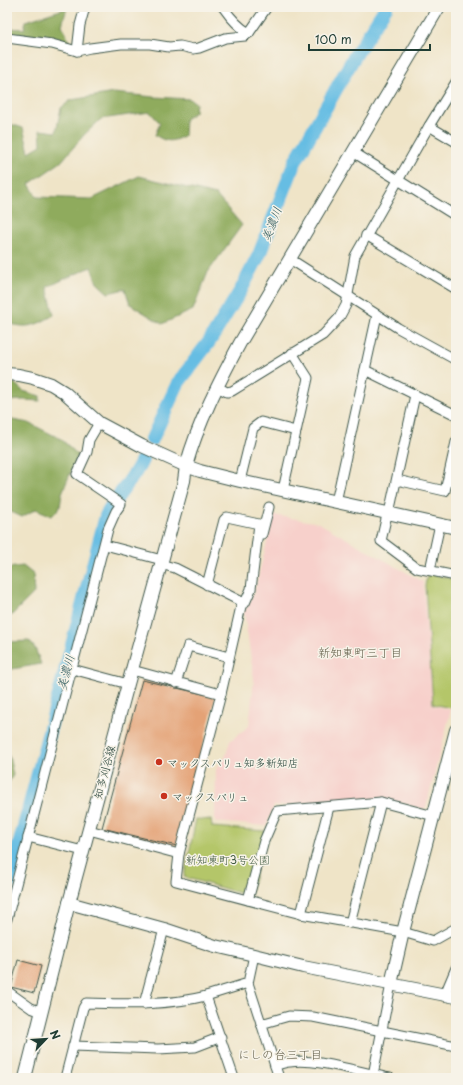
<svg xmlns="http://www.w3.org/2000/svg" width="463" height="1085" font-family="'Playpen Sans','Klee One',sans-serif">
	<rect width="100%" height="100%" fill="#f7f3e8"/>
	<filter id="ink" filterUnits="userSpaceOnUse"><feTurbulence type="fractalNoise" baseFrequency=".025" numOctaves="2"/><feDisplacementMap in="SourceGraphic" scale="8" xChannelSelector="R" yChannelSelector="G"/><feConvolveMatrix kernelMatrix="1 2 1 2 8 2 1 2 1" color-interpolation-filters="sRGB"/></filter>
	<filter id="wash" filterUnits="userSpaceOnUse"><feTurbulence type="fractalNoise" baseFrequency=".012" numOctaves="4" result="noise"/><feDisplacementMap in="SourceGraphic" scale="16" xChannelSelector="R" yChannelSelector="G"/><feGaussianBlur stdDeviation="0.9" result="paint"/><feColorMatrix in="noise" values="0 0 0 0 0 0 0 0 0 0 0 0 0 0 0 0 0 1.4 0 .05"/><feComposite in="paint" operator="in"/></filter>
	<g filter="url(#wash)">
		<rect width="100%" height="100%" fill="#efe4c7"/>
		<polygon fill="#f7d0cb" points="274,515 319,523 423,582 433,705 451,710 426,807 423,809 380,799 274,806 266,826 215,822 216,769 225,758 230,741 249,726 254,679 244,612 254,593"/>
		<g fill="#b4c669" stroke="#6a824e">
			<polygon points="428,573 456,580 456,685 451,708 433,704 425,585"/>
			<polygon points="196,819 211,820 212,827 265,831 250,896 184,877"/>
		</g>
		<g fill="#8fab5d" stroke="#577448">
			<polygon points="67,8 62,25 69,41 7,33 7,28 24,29 26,21"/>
			<path d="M 114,93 L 154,97 L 190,99 L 196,103 L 195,112 L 185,119 L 184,136 C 172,142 167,143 155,135 L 160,123 L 150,112 L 101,119 L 84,135 L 61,162 L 29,184 L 37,197 L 92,199 L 139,176 L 216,195 L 242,225 L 208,272 L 193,310 L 162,324 L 130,304 L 125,289 L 108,293 L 97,283 L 91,267 L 47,287 L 54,315 C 35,326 28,329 7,323 L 7,123 L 23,128 L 29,152 L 41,145 L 40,130 L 56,132 L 61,108 L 71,100 Z"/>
			<polygon points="7,382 14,383 23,391 40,396 40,401 23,400 9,401 7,399"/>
			<polygon points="7,419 29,423 61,439 78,455 62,493 60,507 52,516 36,509 22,517 7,510"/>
			<polygon points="23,566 33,574 34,593 7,620 7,568"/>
			<polygon points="7,639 8,642 29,641 35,648 41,664 7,670"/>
			<polygon points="7,754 9,756 13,775 7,786"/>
		</g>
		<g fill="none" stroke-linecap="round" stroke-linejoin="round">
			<g stroke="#66bde3" stroke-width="14">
				<polyline points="152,439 178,383 209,342 241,290 259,255 295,162 353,59 386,7"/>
				<path d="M 7,891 L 106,516 C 115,496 133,481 142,460"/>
			</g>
		</g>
		<g id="blocks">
			<g fill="#e4a276">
				<polygon points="142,680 216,697 177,846 102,828"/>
				<polygon points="18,960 41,966 34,993 11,987"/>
			</g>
		</g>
	</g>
	<g filter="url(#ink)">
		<use href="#blocks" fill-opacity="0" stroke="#3e564a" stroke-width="1"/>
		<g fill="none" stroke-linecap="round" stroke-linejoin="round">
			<g stroke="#3e564a" stroke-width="11">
				<g id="street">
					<path d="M 223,7 C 230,17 238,27 249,33"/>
					<polyline points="7,38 52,44 77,51 90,48 121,44 150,44 169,47 180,46 193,49 199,48 225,38 245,36 249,33 267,7"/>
					<polyline points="77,51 80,25 85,7"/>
					<polyline points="429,126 456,142"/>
					<polyline points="353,152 456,216"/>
					<polyline points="366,235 456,289"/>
					<polyline points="290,259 398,328 456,360"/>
					<polyline points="365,370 456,415"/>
					<polyline points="217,387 227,392 232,391 323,335 339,318 346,305 355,256 429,126 456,82"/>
					<polyline points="415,395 389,513 386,519 381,541 417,568 456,576"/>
					<polyline points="397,480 445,491 456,442"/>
					<polyline points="240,481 253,428 261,422 296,431"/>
					<polyline points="283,490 308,378 292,353"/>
					<polyline points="336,502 377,315"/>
					<polyline points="262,534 269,507"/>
					<polyline points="105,545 162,560"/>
					<polyline points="160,564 175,568 242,602"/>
					<polyline points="430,570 440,524"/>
					<polyline points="207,585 224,520 227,517 259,524 251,589 245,603 242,602"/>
					<polyline points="242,602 221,694 179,854 176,881 301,914 403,932 433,941 456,928"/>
					<polyline points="72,669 128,684"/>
					<polyline points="132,670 221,694"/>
					<polyline points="176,683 188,646 229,657"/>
					<polyline points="89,830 179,854"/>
					<polyline points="28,837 83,851"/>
					<polyline points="248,900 264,841 277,811 381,802 434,816"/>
					<polyline points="301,914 329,807"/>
					<polyline points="7,919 108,529 116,511 121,504 77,474 87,452 89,440 99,423"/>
					<polyline points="350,923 381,802"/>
					<polyline points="254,955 248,983 279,1078"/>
					<polyline points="7,991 31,1008 42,1012"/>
					<polyline points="445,994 456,968"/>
					<polyline points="206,996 248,983"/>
					<polyline points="144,1004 164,929"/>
					<polyline points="261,1024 289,1016 313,1017 456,1046"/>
					<polyline points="73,1046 158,1049 195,1047 221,1037"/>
					<path d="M 275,1066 C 280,1064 285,1062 290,1062 C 317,1058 362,1073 390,1078"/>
					<polyline points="373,1075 391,984"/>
					<path d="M 65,1078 L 83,1008 L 86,1003 C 126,1004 166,1006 206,996 L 234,1078"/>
				</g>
			</g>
			<g stroke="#3e564a" stroke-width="14">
				<g id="secondary">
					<path d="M 7,374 L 19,375 L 33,378 L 51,384 L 64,392 L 99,423 L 142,446 L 186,466 C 198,423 219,382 240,343 L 439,7"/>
					<polyline points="69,903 164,929 215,946 254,955 303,967 456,997"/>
					<polyline points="391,984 403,932 456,730"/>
					<polyline points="25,1078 69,903 128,684 184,481 186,466 200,471 240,481 456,528"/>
				</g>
			</g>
			<use href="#street" stroke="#fff" stroke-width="9"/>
			<use href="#secondary" stroke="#fff" stroke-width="12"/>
		</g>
	</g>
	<g fill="#c8321e" stroke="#f7f3e8" stroke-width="1.5">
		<circle cx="159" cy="762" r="4"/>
		<circle cx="164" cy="796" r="4"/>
	</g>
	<g text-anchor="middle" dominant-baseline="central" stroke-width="3" stroke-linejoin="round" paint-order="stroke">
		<g font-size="11" fill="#1f3d34" stroke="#f7f3e8" text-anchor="start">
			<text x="167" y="762">マックスバリュ知多新知店</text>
			<text x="172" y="796">マックスバリュ</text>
		</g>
		<g font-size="11" fill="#1f3d34" stroke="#f7f3e8">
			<text transform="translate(104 772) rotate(-75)">知多刈谷線</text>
		</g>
		<g font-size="11" fill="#3d583f" stroke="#f7f3e8">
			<text x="228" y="859">新知東町3号公園</text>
		</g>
		<g font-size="12" font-style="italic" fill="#315d60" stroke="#f7f3e8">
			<text transform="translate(271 224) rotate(-69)">美濃川</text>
			<text transform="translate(65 672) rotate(-75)">美濃川</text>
		</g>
		<g font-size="12" fill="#64604b" stroke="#f7f3e8">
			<text x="360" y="652">新知東町三丁目</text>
			<text x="280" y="1054">にしの台三丁目</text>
		</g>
	</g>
	<rect width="463" height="1085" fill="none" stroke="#f7f3e8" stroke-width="24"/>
	<g transform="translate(46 1039) rotate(65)" stroke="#f7f3e8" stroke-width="3" paint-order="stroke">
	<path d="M0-3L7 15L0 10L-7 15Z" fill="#1f3d34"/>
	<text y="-6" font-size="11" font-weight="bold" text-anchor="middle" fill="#1f3d34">N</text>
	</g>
	<path d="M309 44v6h121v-6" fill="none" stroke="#1f3d34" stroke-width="2"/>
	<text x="315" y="44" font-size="12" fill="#1f3d34" stroke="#f7f3e8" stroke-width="3" paint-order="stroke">100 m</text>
</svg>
